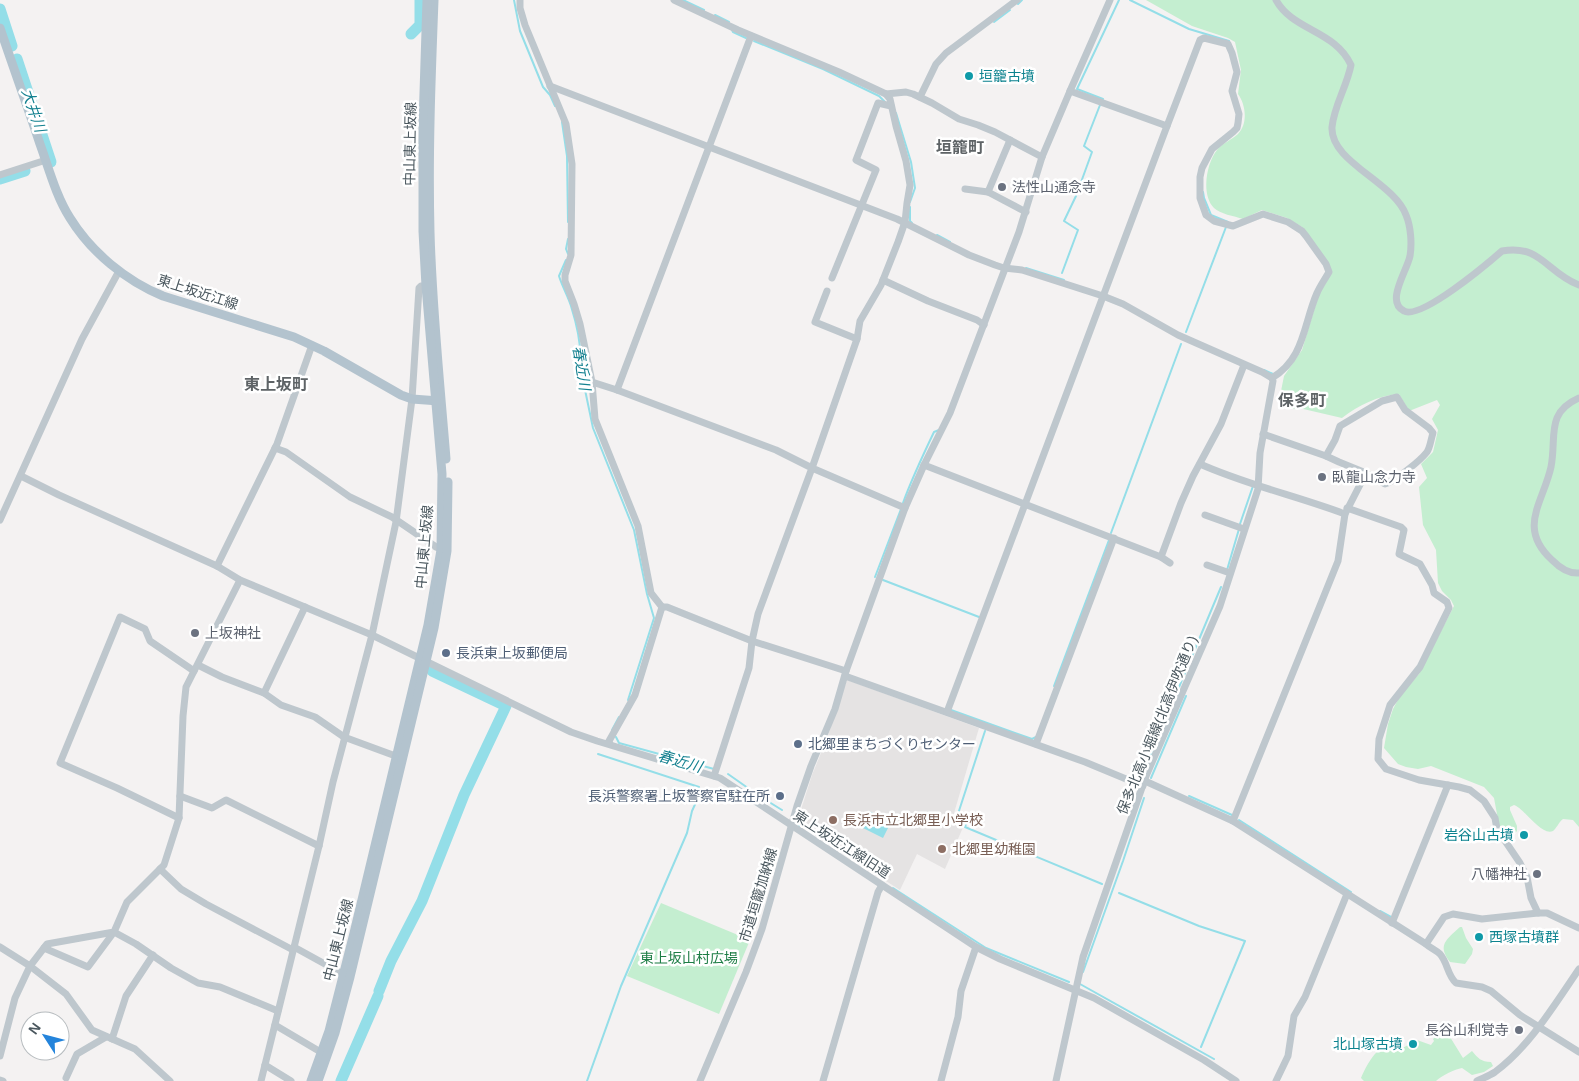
<svg xmlns="http://www.w3.org/2000/svg" width="1579" height="1081" font-family="Arial,'Noto Sans JP',sans-serif">
	<rect width="100%" height="100%" fill="#f4f2f2"/>
	<polygon fill="#e5e3e3" points="847,680 979,728 952,820 964,825 945,869 917,854 900,890 799,825 798,819 812,775 826,741"/>
	<g fill="#c4eed0">
		<path d="M 1146,0 L 1579,0 L 1579,827 L 1573,820 L 1563,819 C 1559,822 1556,829 1553,831 C 1542,837 1524,808 1514,805 L 1510,807 L 1510,810 L 1517,826 L 1517,831 L 1515,833 L 1507,832 L 1499,825 L 1494,798 L 1484,787 L 1431,766 L 1418,769 L 1406,767 L 1398,764 L 1384,748 L 1388,724 L 1393,709 L 1400,696 L 1419,674 L 1454,606 L 1451,600 L 1442,591 L 1438,583 L 1436,550 L 1423,525 L 1419,487 L 1427,478 L 1421,464 L 1433,452 L 1438,430 L 1432,419 L 1440,405 L 1437,400 L 1409,411 L 1399,394 C 1377,396 1359,405 1342,418 L 1299,408 L 1292,409 L 1279,401 L 1284,376 L 1302,350 L 1319,294 L 1331,274 L 1302,227 L 1287,218 L 1262,210 L 1243,219 C 1234,216 1220,214 1214,208 C 1201,195 1206,164 1217,150 C 1222,143 1232,140 1238,134 C 1248,124 1246,105 1238,94 L 1241,70 L 1235,42 L 1228,38 L 1192,26 Z"/>
		<polygon points="661,903 750,940 719,1014 627,976"/>
		<path d="M 1460,927 L 1462,927 L 1466,938 L 1473,949 L 1472,954 L 1465,964 L 1450,962 C 1437,945 1446,940 1460,927 Z"/>
		<path d="M 1441,1032 L 1450,1037 L 1463,1058 L 1472,1051 C 1478,1058 1481,1062 1491,1062 L 1493,1066 L 1484,1072 L 1472,1075 L 1462,1068 C 1455,1069 1441,1076 1436,1081 L 1364,1081 L 1361,1078 C 1365,1069 1375,1047 1387,1047 C 1390,1047 1396,1049 1399,1050 L 1417,1040 L 1431,1045 L 1434,1041 L 1433,1039 Z"/>
	</g>
	<polygon fill="#94dee8" points="869,811 877,815 875,820 889,826 883,838 861,827"/>
	<g fill="none" stroke-linecap="round" stroke-linejoin="round">
		<g stroke="#94dee8" stroke-width="2">
			<polyline points="514,0 520,31 543,87 550,95 555,106"/>
			<polyline points="683,0 704,10"/>
			<polyline points="1130,0 1189,29 1229,41"/>
			<polyline points="1018,4 1022,0"/>
			<polyline points="715,15 729,22"/>
			<polyline points="994,22 1010,10"/>
			<polyline points="732,30 733,32 746,38"/>
			<polyline points="754,41 823,69 879,96 885,102"/>
			<polyline points="1102,100 1103,99 1077,89 1119,0"/>
			<polyline points="896,113 911,162 915,188 910,202"/>
			<polyline points="562,122 567,156 568,222"/>
			<polyline points="1203,192 1204,198 1211,215 1228,222"/>
			<polyline points="910,207 910,221 912,223"/>
			<polyline points="937,235 950,242"/>
			<polyline points="568,239 566,249 568,254"/>
			<path d="M 566,260 L 559,276 C 562,286 568,296 571,306 C 577,325 582,347 580,366 L 593,428 L 634,530 L 647,594 L 654,618 L 628,700"/>
			<polyline points="1026,268 1064,280"/>
			<polyline points="1062,273 1078,230 1064,221 1076,196 1092,152 1084,146 1100,105"/>
			<polyline points="1186,332 1226,227"/>
			<polyline points="1264,370 1273,374"/>
			<path d="M 903,503 C 912,478 923,455 934,432 L 939,430"/>
			<polyline points="1240,524 1253,486"/>
			<polyline points="1111,533 1181,344"/>
			<polyline points="1227,570 1239,529"/>
			<polyline points="875,577 901,509"/>
			<polyline points="883,580 979,617"/>
			<polyline points="1054,686 1109,540"/>
			<polyline points="951,710 1032,739 1036,737"/>
			<polyline points="612,730 619,717"/>
			<polyline points="985,731 956,820 966,824 965,827 1102,884"/>
			<polyline points="616,737 619,743 714,769"/>
			<polyline points="728,774 755,793"/>
			<polyline points="1151,778 1186,696"/>
			<polyline points="1140,780 1221,587"/>
			<polyline points="1189,796 1232,815"/>
			<polyline points="761,797 782,810"/>
			<polyline points="1239,820 1351,892"/>
			<polyline points="797,822 799,827"/>
			<polyline points="893,888 986,948 1069,982"/>
			<polyline points="1119,893 1199,926 1245,941 1201,1047"/>
			<polyline points="1380,911 1391,917"/>
			<polyline points="1083,972 1123,861 1144,798"/>
			<polyline points="1080,984 1214,1059"/>
			<polyline points="587,1081 621,986 687,833 692,811 698,798 699,787 598,754"/>
		</g>
		<g stroke="#94dee8" stroke-width="11">
			<polyline points="0,9 12,46"/>
			<polyline points="411,34 420,25 420,0"/>
			<polyline points="17,59 51,162"/>
			<polyline points="0,179 25,171"/>
			<polyline points="379,991 391,961 422,901 464,795 506,706 432,671"/>
			<polyline points="341,1081 378,996"/>
		</g>
		<g stroke="#bec7cd" stroke-width="7">
			<polyline points="520,0 520,8 525,25 566,124 572,164 571,255 565,275 565,281 574,304 580,324 592,382 595,419 638,526 651,593 662,607 635,695 609,741 610,744"/>
			<polyline points="674,0 738,30 839,72 886,94 906,92 913,94 932,103 959,119 978,125 995,132 1042,157"/>
			<path d="M 1110,0 L 1070,91 L 1167,126 L 1200,40 L 1204,38 L 1228,44 L 1232,53 L 1237,72 L 1232,91 L 1239,114 L 1238,123 L 1237,128 L 1233,132 L 1212,149 L 1202,168 L 1200,177 L 1200,198 L 1206,215 L 1214,221 L 1233,226 L 1263,214 L 1288,222 L 1302,231 L 1306,236 L 1326,264 L 1329,272 C 1325,279 1320,286 1317,293 C 1303,325 1305,358 1272,378"/>
			<path d="M 1276,0 C 1293,31 1335,30 1351,65 C 1347,86 1334,106 1332,127 C 1330,162 1394,182 1406,215 C 1411,227 1412,244 1410,256 C 1407,271 1385,302 1404,311 C 1421,320 1487,264 1502,251 C 1541,244 1547,273 1579,285"/>
			<polyline points="550,86 897,219 969,255 995,265 1004,268 1022,270 1103,296 1123,304 1178,335 1262,372 1272,378"/>
			<polyline points="886,94 890,99 896,126 906,161 910,185 907,203 905,222 898,242 881,285 860,321 857,339 812,468 905,508"/>
			<polyline points="920,97 936,64 946,53 1017,0"/>
			<polyline points="0,175 46,160"/>
			<polyline points="965,189 988,192 1026,212"/>
			<polyline points="988,192 1010,140"/>
			<polyline points="832,278 876,170 856,160 878,103 891,106"/>
			<polyline points="883,280 928,301 977,320 984,325"/>
			<polyline points="827,291 815,322 857,339"/>
			<polyline points="592,382 617,390 776,450 812,468 758,614 752,641 749,668 714,776"/>
			<polyline points="617,390 751,36"/>
			<path d="M 1579,398 C 1545,413 1557,437 1551,467 C 1543,503 1517,528 1552,560 C 1559,567 1569,574 1579,573"/>
			<polyline points="275,448 286,452 350,497 392,517 436,547 445,551"/>
			<path d="M 1326,456 L 1335,440 L 1340,426 L 1382,401 L 1397,397 L 1405,410 L 1429,428 L 1433,433 C 1431,439 1430,448 1427,452 C 1420,461 1395,481 1385,484 L 1366,473"/>
			<path d="M 1200,464 C 1247,485 1297,496 1345,514"/>
			<polyline points="924,465 1161,557 1181,503 1193,476 1221,424 1244,365"/>
			<polyline points="21,476 59,495 217,566 240,580 372,635 571,732 597,741 720,778 976,947 1000,959 1094,998 1204,1060 1236,1081"/>
			<polyline points="1347,508 1401,527 1404,530 1399,554 1420,564 1432,585 1434,593 1447,602 1449,608 1420,667 1390,705 1379,739 1378,759 1386,769 1419,780 1459,787 1470,790 1484,801 1495,818 1497,829 1520,863 1527,877 1531,898 1538,913 1547,913 1579,928"/>
			<polyline points="1205,515 1244,529"/>
			<polyline points="0,520 82,339 119,271"/>
			<polyline points="1161,557 1170,563"/>
			<polyline points="1207,565 1230,573"/>
			<polyline points="217,566 277,444 312,345"/>
			<polyline points="662,607 667,607 752,641 846,671"/>
			<polyline points="198,665 222,677 264,693 305,607"/>
			<polyline points="845,676 1085,762 1143,786"/>
			<polyline points="264,693 281,705 315,717 344,737 401,758"/>
			<polyline points="947,712 1167,126"/>
			<polyline points="1036,744 1114,538"/>
			<polyline points="1145,781 1233,821 1426,944"/>
			<polyline points="180,796 212,808 226,800 319,846"/>
			<polyline points="179,818 117,788 60,763 120,617 145,629 150,641 194,671"/>
			<polyline points="1233,821 1338,561 1345,514 1366,473 1339,462 1326,456 1263,434"/>
			<polyline points="160,869 181,889 206,904 293,950"/>
			<path d="M 1538,913 L 1482,919 L 1453,914 L 1444,917 L 1426,944 C 1430,948 1436,950 1440,954 C 1448,963 1447,975 1456,983 L 1482,987 L 1491,991 L 1520,1015 L 1579,1052"/>
			<polyline points="1392,923 1448,785"/>
			<polyline points="0,947 30,966 66,994 92,1030 135,1049 170,1081"/>
			<polyline points="294,947 343,974"/>
			<polyline points="44,948 88,967 114,932 136,944 171,968 198,983 220,987 278,1011"/>
			<polyline points="275,1025 324,1054"/>
			<polyline points="112,1039 126,996 153,955"/>
			<polyline points="0,1056 15,998 30,966 47,944 114,932 127,902 164,865 179,818 183,716 186,687 240,580"/>
			<polyline points="265,1065 291,1081"/>
			<polyline points="66,1078 77,1054 106,1037"/>
			<polyline points="0,1080 3,1081"/>
			<polyline points="261,1081 319,846 333,782 372,635 396,522 412,399 419,288 421,286 430,286"/>
			<polyline points="700,1081 746,972 762,929 797,806 811,766 835,709 846,671 905,508 924,465 950,413 1019,232 1042,157 1070,91"/>
			<polyline points="823,1081 878,892 882,885"/>
			<polyline points="941,1081 958,1017 961,991 976,947"/>
			<polyline points="1056,1081 1083,957 1146,776 1220,606 1258,489 1260,453 1273,381 1272,378"/>
			<polyline points="1276,1081 1288,1056 1294,1016 1305,997 1347,894"/>
			<path d="M 1477,1081 C 1483,1078 1489,1076 1495,1072 C 1530,1046 1555,1004 1579,969"/>
		</g>
		<g stroke="#b3c3ce" stroke-width="9">
			<path d="M 434,0 C 431,77 428,155 430,232 C 432,308 440,384 446,459"/>
			<path d="M 0,28 C 13,67 27,105 40,144 C 49,169 56,196 70,218 C 91,252 126,281 163,296 L 294,337 L 324,351 L 401,395 L 412,399 L 439,401"/>
			<polyline points="311,1081 329,1031 354,933 428,625 441,550 442,474 426,286 423,231 423,124 427,0"/>
			<polyline points="318,1081 335,1033 350,977 434,628 447,551 448,482"/>
		</g>
	</g>
	<g fill="#0f9aa8" stroke="#fff" stroke-width="2">
		<circle cx="969" cy="76" r="5"/>
		<circle cx="1524" cy="835" r="5"/>
		<circle cx="1479" cy="937" r="5"/>
		<circle cx="1413" cy="1044" r="5"/>
	</g>
	<g fill="#6b7280" stroke="#fff" stroke-width="2">
		<circle cx="1002" cy="187" r="5"/>
		<circle cx="1322" cy="477" r="5"/>
		<circle cx="195" cy="633" r="5"/>
		<circle cx="1537" cy="874" r="5"/>
		<circle cx="1519" cy="1030" r="5"/>
	</g>
	<g fill="#5c6f8a" stroke="#fff" stroke-width="2">
		<circle cx="446" cy="653" r="5"/>
		<circle cx="798" cy="744" r="5"/>
		<circle cx="780" cy="796" r="5"/>
	</g>
	<g fill="#8d6e63" stroke="#fff" stroke-width="2">
		<circle cx="833" cy="820" r="5"/>
		<circle cx="942" cy="849" r="5"/>
	</g>
	<g text-anchor="middle" dominant-baseline="central" stroke-width="5" stroke-linejoin="round" paint-order="stroke">
		<g font-size="14" fill="#0d838f" stroke="#fff" text-anchor="start">
			<text x="979" y="76">垣籠古墳</text>
			<text x="1514" y="835" text-anchor="end">岩谷山古墳</text>
			<text x="1489" y="937">西塚古墳群</text>
			<text x="1403" y="1044" text-anchor="end">北山塚古墳</text>
		</g>
		<g font-size="14" fill="#4a575e" stroke="#fff">
			<text transform="translate(410 144) rotate(-89)">中山東上坂線</text>
			<text transform="translate(198 292) rotate(18)">東上坂近江線</text>
			<text transform="translate(424 547) rotate(-85)">中山東上坂線</text>
			<text transform="translate(1157 725) rotate(-68)">保多北高小堀線(北高伊吹通り)</text>
			<text transform="translate(842 844) rotate(33)">東上坂近江線旧道</text>
			<text transform="translate(758 895) rotate(-73)">市道垣籠加納線</text>
			<text transform="translate(338 940) rotate(-76)">中山東上坂線</text>
		</g>
		<g font-size="14" fill="#5b616d" stroke="#fff" text-anchor="start">
			<text x="1012" y="187">法性山通念寺</text>
			<text x="1332" y="477">臥龍山念力寺</text>
			<text x="205" y="633">上坂神社</text>
			<text x="1527" y="874" text-anchor="end">八幡神社</text>
			<text x="1509" y="1030" text-anchor="end">長谷山利覚寺</text>
		</g>
		<g font-size="14" fill="#4e5e75" stroke="#fff" text-anchor="start">
			<text x="456" y="653">長浜東上坂郵便局</text>
			<text x="808" y="744">北郷里まちづくりセンター</text>
			<text x="770" y="796" text-anchor="end">長浜警察署上坂警察官駐在所</text>
		</g>
		<g font-size="14" fill="#785e54" stroke="#fff" text-anchor="start">
			<text x="843" y="820">長浜市立北郷里小学校</text>
			<text x="952" y="849">北郷里幼稚園</text>
		</g>
		<g font-size="14" fill="#1d7d45" stroke="#fff">
			<text x="689" y="958">東上坂山村広場</text>
		</g>
		<g font-size="15" font-style="italic" fill="#148190" stroke="#fff">
			<text transform="translate(34 110) rotate(71)">大井川</text>
			<text transform="translate(582 368) rotate(81)">春近川</text>
			<text transform="translate(680 761) rotate(16)">春近川</text>
		</g>
		<g font-size="16" font-weight="bold" fill="#5e6366" stroke="#fff">
			<text x="960" y="147">垣籠町</text>
			<text x="276" y="384">東上坂町</text>
			<text x="1302" y="400">保多町</text>
		</g>
	</g>
	<g transform="translate(45 1036) rotate(306)"><circle r="24" fill="#ffffff" stroke="#b7bcbf"/>
	<path d="M0-4L9 19L0 12L-9 19Z" fill="#2484db"/>
	<text y="-8" font-size="14" font-weight="bold" text-anchor="middle" fill="#4a575e">N</text>
	</g>
</svg>
